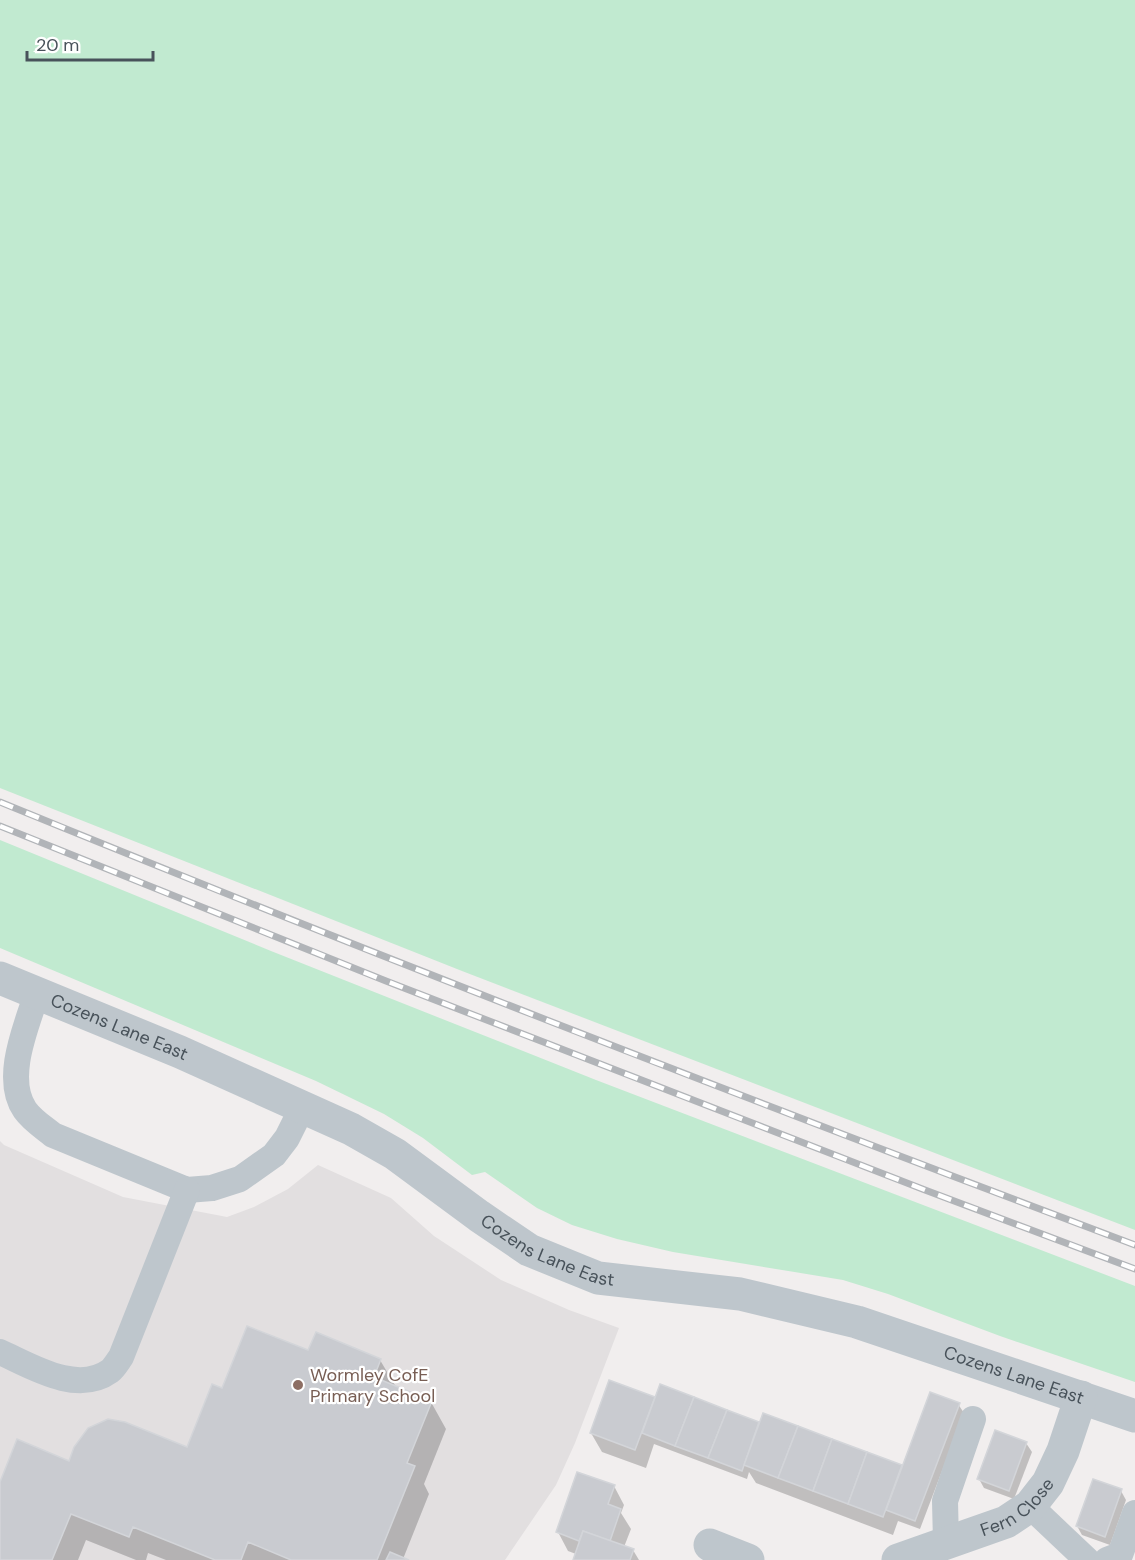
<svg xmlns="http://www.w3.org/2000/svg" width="1135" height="1560" font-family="'DM Sans',sans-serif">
	<rect width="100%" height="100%" fill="#f1eeee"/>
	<polygon fill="#e2dfe0" points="0,1141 4,1145 123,1197 227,1217 254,1207 288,1189 318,1165 391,1198 434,1236 501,1280 569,1310 619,1328 575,1443 556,1485 505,1560 0,1560"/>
	<g fill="#c1ead0">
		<polygon points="0,0 1135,0 1135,1230 462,971 0,788"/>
		<polygon points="0,840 271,951 596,1080 1135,1286 1135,1382 1000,1336 888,1294 843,1280 673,1252 617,1239 572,1225 537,1208 485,1172 472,1175 423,1138 384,1114 316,1081 0,948"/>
	</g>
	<g fill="#0003">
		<polygon points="309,1352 380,1360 396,1387 431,1402 446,1429 424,1484 429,1494 403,1559 405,1560 166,1560 148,1553 146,1560 136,1560 86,1540 78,1560 0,1560 0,1486 70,1462 187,1449 222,1390"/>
		<polygon points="654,1399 655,1401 758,1423 760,1426 901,1466 902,1469 958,1404 964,1413 920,1529 898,1521 893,1535 756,1483 749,1472 747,1479 654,1444 646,1468 602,1452 591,1433"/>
		<polygon points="1026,1443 1032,1452 1014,1499 984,1488 979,1479"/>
		<polygon points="614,1486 624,1505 621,1513 631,1529 624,1547 633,1550 639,1560 574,1560 576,1554 568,1551 558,1532"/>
		<polygon points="1121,1491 1126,1500 1110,1545 1082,1535 1077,1526"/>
	</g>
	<g fill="#c9cbd0" stroke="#d3d5d9" stroke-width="1.5">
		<polygon points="247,1326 308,1350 316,1332 381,1359 374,1377 432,1401 407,1463 415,1466 377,1560 291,1560 248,1542 241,1560 215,1560 133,1527 129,1537 71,1514 52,1560 0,1560 0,1482 17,1439 69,1461 74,1447 88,1428 108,1419 125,1422 187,1447 212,1384 222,1388"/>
		<polygon points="609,1380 655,1397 635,1450 590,1433"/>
		<polygon points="660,1384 694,1397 675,1446 642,1433"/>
		<polygon points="930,1392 960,1403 915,1521 886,1510"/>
		<polygon points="694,1397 727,1410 708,1458 675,1446"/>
		<polygon points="727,1410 759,1422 742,1471 708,1458"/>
		<polygon points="763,1413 798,1426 778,1478 744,1465"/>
		<polygon points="798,1426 832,1439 813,1491 778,1478"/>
		<polygon points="995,1430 1027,1442 1009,1491 977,1479"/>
		<polygon points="832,1439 867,1452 848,1504 813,1491"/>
		<polygon points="867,1452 902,1465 883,1517 848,1504"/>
		<polygon points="577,1472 615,1485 608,1504 621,1509 610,1541 583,1531 579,1541 556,1532"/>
		<polygon points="1093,1479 1122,1489 1105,1537 1076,1526"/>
		<polygon points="583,1531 634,1549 630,1560 573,1560"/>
		<polygon points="390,1552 409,1560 386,1560"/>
	</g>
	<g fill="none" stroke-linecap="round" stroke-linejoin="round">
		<g stroke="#bec6cc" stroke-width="26">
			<path d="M 37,993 C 27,1025 3,1078 25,1110 C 32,1120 43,1127 53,1135 L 187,1190 L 212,1188 L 240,1179 L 274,1155 L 287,1138 L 303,1106"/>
			<path d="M 0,1352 C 31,1366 77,1395 110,1371 C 114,1368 118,1361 121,1357 L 187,1190"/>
			<polyline points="1030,1506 1087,1560"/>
			<polyline points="946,1542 945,1501 973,1419"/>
			<polyline points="1107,1560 1120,1555 1135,1513"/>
		</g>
		<g stroke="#bec6cc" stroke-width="33">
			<path id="s1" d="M 0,978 L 180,1052 L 351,1129 L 395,1154 L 479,1216 L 529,1250 L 598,1278 L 740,1294 L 857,1322 L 1135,1416"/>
			<polyline points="710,1545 748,1560"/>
			<path id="s2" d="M 898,1560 L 1006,1522 L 1030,1506 L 1048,1483 L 1063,1451 L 1081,1397"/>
		</g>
		<g stroke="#b1b4b8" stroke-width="7">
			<g id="rail">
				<path d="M 0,802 C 376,956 755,1102 1135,1245"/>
				<polyline points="0,826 386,981 925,1190 1135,1269"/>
			</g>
		</g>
		<use href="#rail" stroke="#fff" stroke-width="4.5" stroke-dasharray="14" stroke-linecap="butt"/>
	</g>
	<circle fill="#8d6e63" stroke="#fff" stroke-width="2" cx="298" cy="1385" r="6"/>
	<g text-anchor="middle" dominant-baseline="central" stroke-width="4.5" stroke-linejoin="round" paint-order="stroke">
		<g font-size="18" fill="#48525a" stroke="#fff">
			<text stroke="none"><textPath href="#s1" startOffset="129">Cozens Lane East</textPath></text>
			<text stroke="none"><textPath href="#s1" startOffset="615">Cozens Lane East</textPath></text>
			<text stroke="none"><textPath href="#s1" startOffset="1101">Cozens Lane East</textPath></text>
			<text stroke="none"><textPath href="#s2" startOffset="132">Fern Close</textPath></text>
		</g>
		<g font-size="18" fill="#785e54" stroke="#fff" text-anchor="start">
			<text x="310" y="1375">Wormley CofE<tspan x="310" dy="21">Primary School</tspan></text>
		</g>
	</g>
	<path d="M27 51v9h126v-9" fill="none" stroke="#48525a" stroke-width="3"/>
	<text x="36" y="51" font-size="18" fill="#48525a" stroke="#ffffff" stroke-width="4.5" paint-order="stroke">20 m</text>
</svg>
